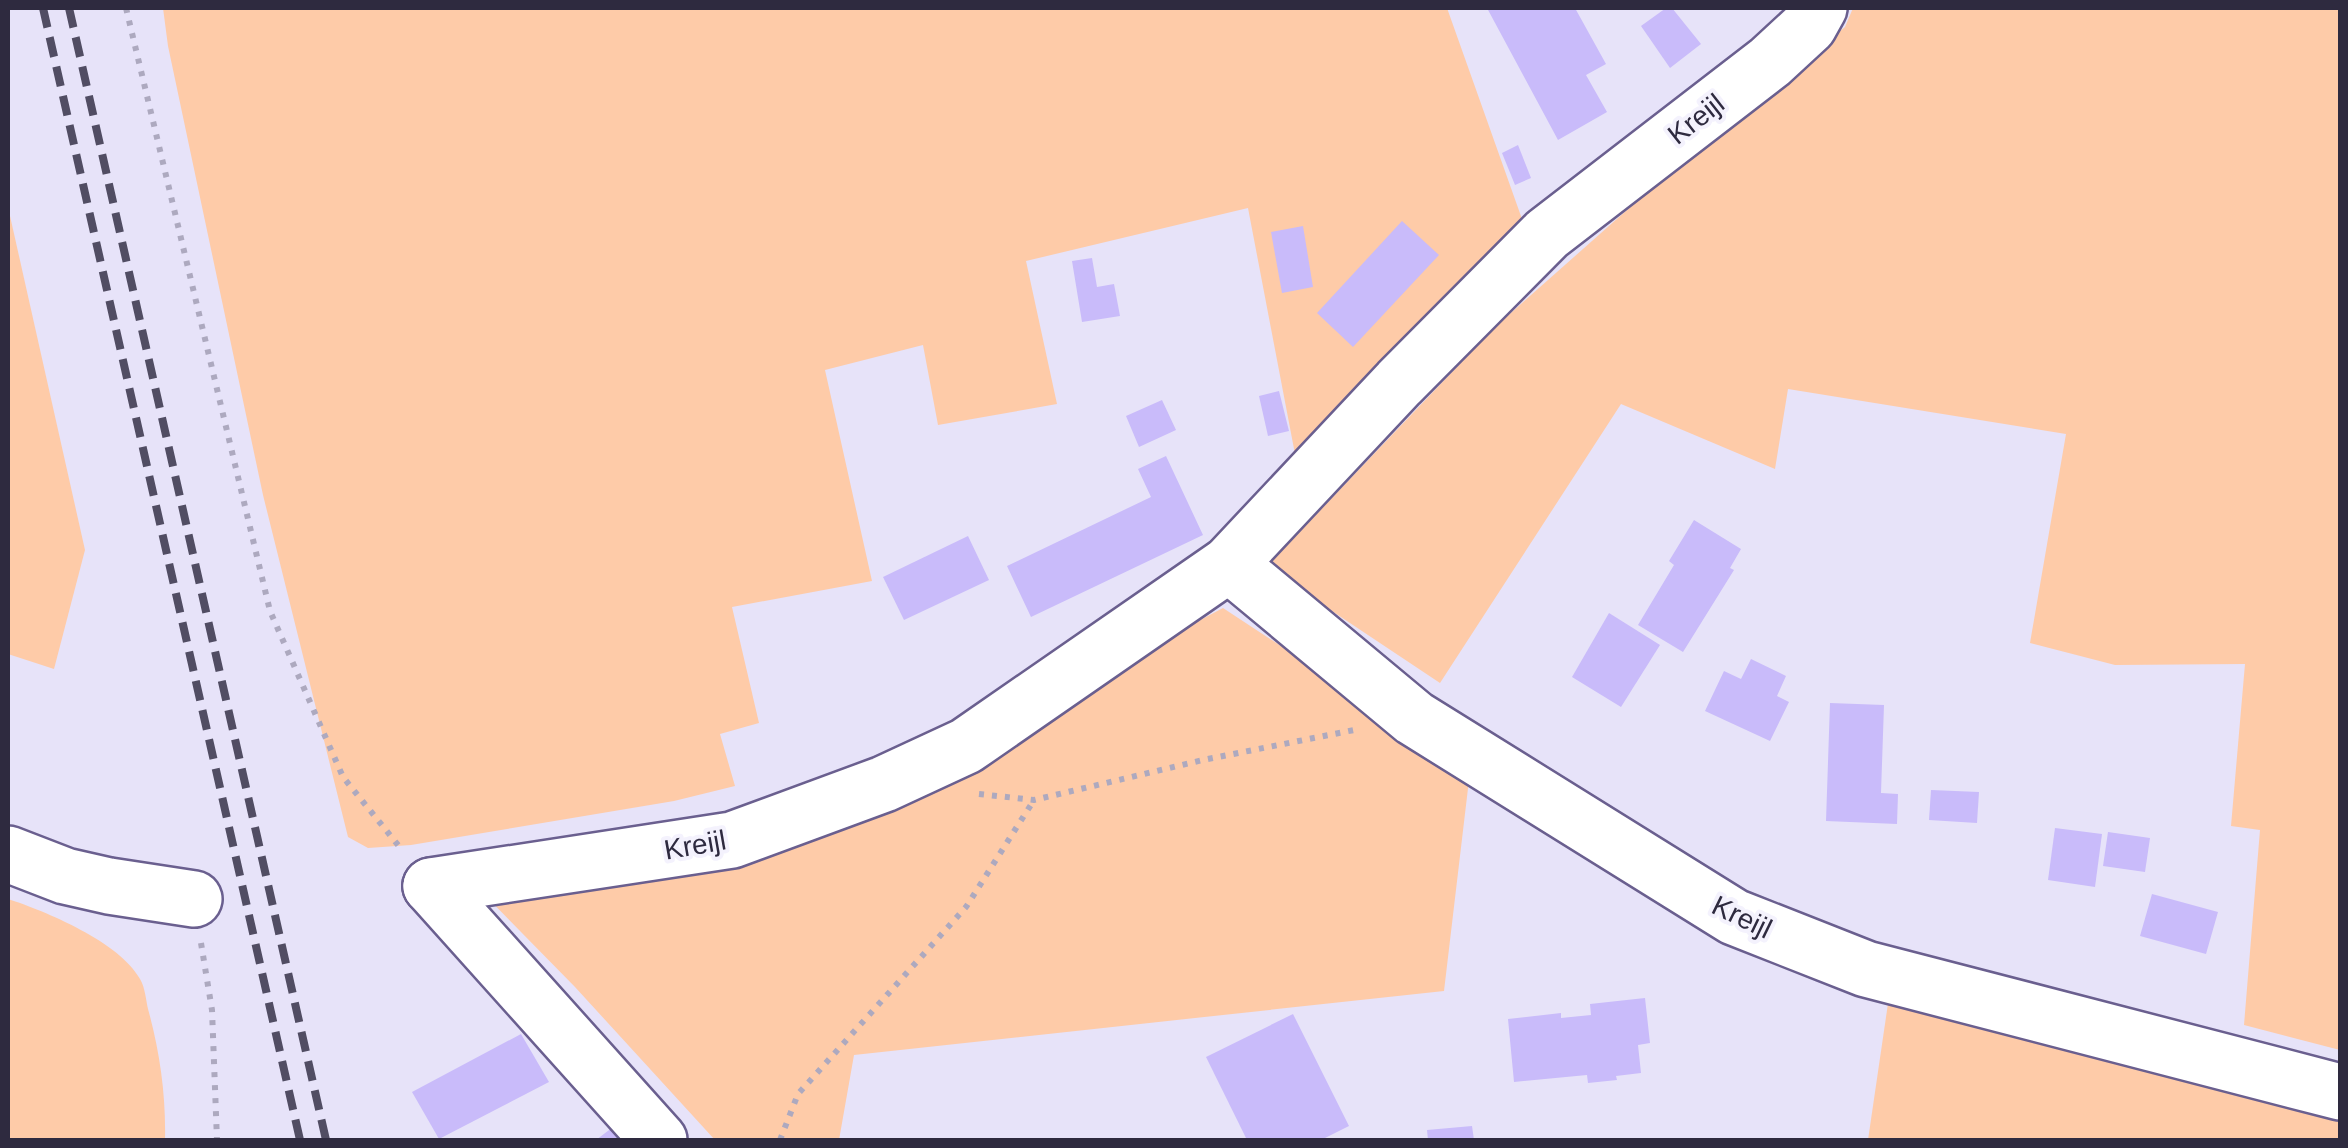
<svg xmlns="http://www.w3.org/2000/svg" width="2348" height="1148" font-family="Arial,sans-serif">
	<rect width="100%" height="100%" fill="#e7e3f9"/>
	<g fill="#fecba8">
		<polygon points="163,8 1447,8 1528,236 1299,475 1248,208 1026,261 1057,404 938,425 923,345 825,370 872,581 732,607 759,723 720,734 735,786 674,801 411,845 368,848 348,837 263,495 168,46"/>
		<polygon points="1853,8 2340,8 2340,1050 2244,1025 2260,830 2231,826 2245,664 2115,665 2030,643 2066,434 1788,389 1775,469 1621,404 1440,683 1266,567 1495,327 1689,155 1845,27"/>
		<polygon points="8,207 85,550 54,669 8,654"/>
		<polygon points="1223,608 1392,719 1471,763 1444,991 854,1055 839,1140 715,1140 575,987 474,884 845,808"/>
		<path d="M 8,899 C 45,911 120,942 140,979 C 145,987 146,1000 148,1009 C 160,1052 166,1096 165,1140 L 8,1140 Z"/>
		<polygon points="1891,983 2340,1108 2340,1140 1868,1140"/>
	</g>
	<g fill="#c9bbfa">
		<polygon points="1487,8 1575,8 1606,64 1586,75 1607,112 1558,140"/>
		<polygon points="1666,8 1672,8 1701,44 1670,68 1641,26"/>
		<polygon points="1518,145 1531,178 1515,185 1502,153"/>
		<polygon points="1402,221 1439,255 1353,347 1317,313"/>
		<polygon points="1303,226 1313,287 1282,293 1271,232"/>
		<polygon points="1092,258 1097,287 1114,284 1120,316 1082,322 1072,261"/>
		<polygon points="1279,391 1289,431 1268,436 1259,396"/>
		<polygon points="1162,400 1176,430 1139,447 1126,416"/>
		<polygon points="1166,456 1203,535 1031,617 1007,566 1151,497 1138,469"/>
		<polygon points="1694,520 1741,549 1730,568 1734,570 1683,652 1638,625 1674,565 1669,561"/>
		<polygon points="968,536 989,580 904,620 883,577"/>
		<polygon points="1609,613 1660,645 1621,707 1572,677"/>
		<polygon points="1751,659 1786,676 1777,696 1789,702 1770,741 1705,711 1724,671 1741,679"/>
		<polygon points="1830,703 1884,705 1881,793 1898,794 1897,824 1826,821"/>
		<polygon points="1931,790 1979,792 1977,823 1929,820"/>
		<polygon points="2055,828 2102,834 2095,887 2048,880"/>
		<polygon points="2108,832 2150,838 2145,872 2103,866"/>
		<polygon points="2152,894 2218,912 2206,954 2140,936"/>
		<polygon points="1645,998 1650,1043 1638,1045 1641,1073 1616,1076 1617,1080 1588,1083 1587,1075 1514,1082 1508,1019 1561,1013 1561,1018 1591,1015 1590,1004"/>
		<polygon points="1293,1014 1349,1126 1321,1140 1247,1140 1206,1057"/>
		<polygon points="521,1034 549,1082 439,1139 412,1092"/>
		<polygon points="621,1121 636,1140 596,1140"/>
		<polygon points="1472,1126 1474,1140 1428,1140 1427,1130"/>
	</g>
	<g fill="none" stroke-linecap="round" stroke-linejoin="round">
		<g stroke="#6a5f8f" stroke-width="60">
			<g id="minor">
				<polyline points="1229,564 1414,718 1734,917 1866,969 2340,1092"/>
				<polyline points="8,854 65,876 109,886 194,899"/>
				<polyline points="431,886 732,840 884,784 966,746 1229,564 1399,383 1547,234 1770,62 1809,26 1819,8"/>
				<polyline points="431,886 659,1140"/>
			</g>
		</g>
		<g stroke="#ada9bf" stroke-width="6" stroke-dasharray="5 8" stroke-linecap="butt">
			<polyline points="126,8 270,611 343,777 402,850"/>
			<polyline points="979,794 1034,800 1203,760 1354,730"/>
			<polyline points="201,943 212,1010 217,1140"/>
			<polyline points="780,1140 798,1094 966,907 1034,800"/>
		</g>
		<use href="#minor" stroke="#fff" stroke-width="55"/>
		<g stroke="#514d63" stroke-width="8" stroke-dasharray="20 10" stroke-linecap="butt">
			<polyline points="43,8 300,1140"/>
			<polyline points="69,8 326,1140"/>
		</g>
	</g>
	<g text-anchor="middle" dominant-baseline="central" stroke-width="8" stroke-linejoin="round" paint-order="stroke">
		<g font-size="28" fill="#2e2a3f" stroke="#f4f2fd">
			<text transform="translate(1696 119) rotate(-38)">Kreijl</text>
			<text transform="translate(695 845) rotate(-10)">Kreijl</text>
			<text transform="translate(1742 917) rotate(26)">Kreijl</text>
		</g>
	</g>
	<rect width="2348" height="1148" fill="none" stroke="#2e2a3f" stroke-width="20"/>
</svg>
